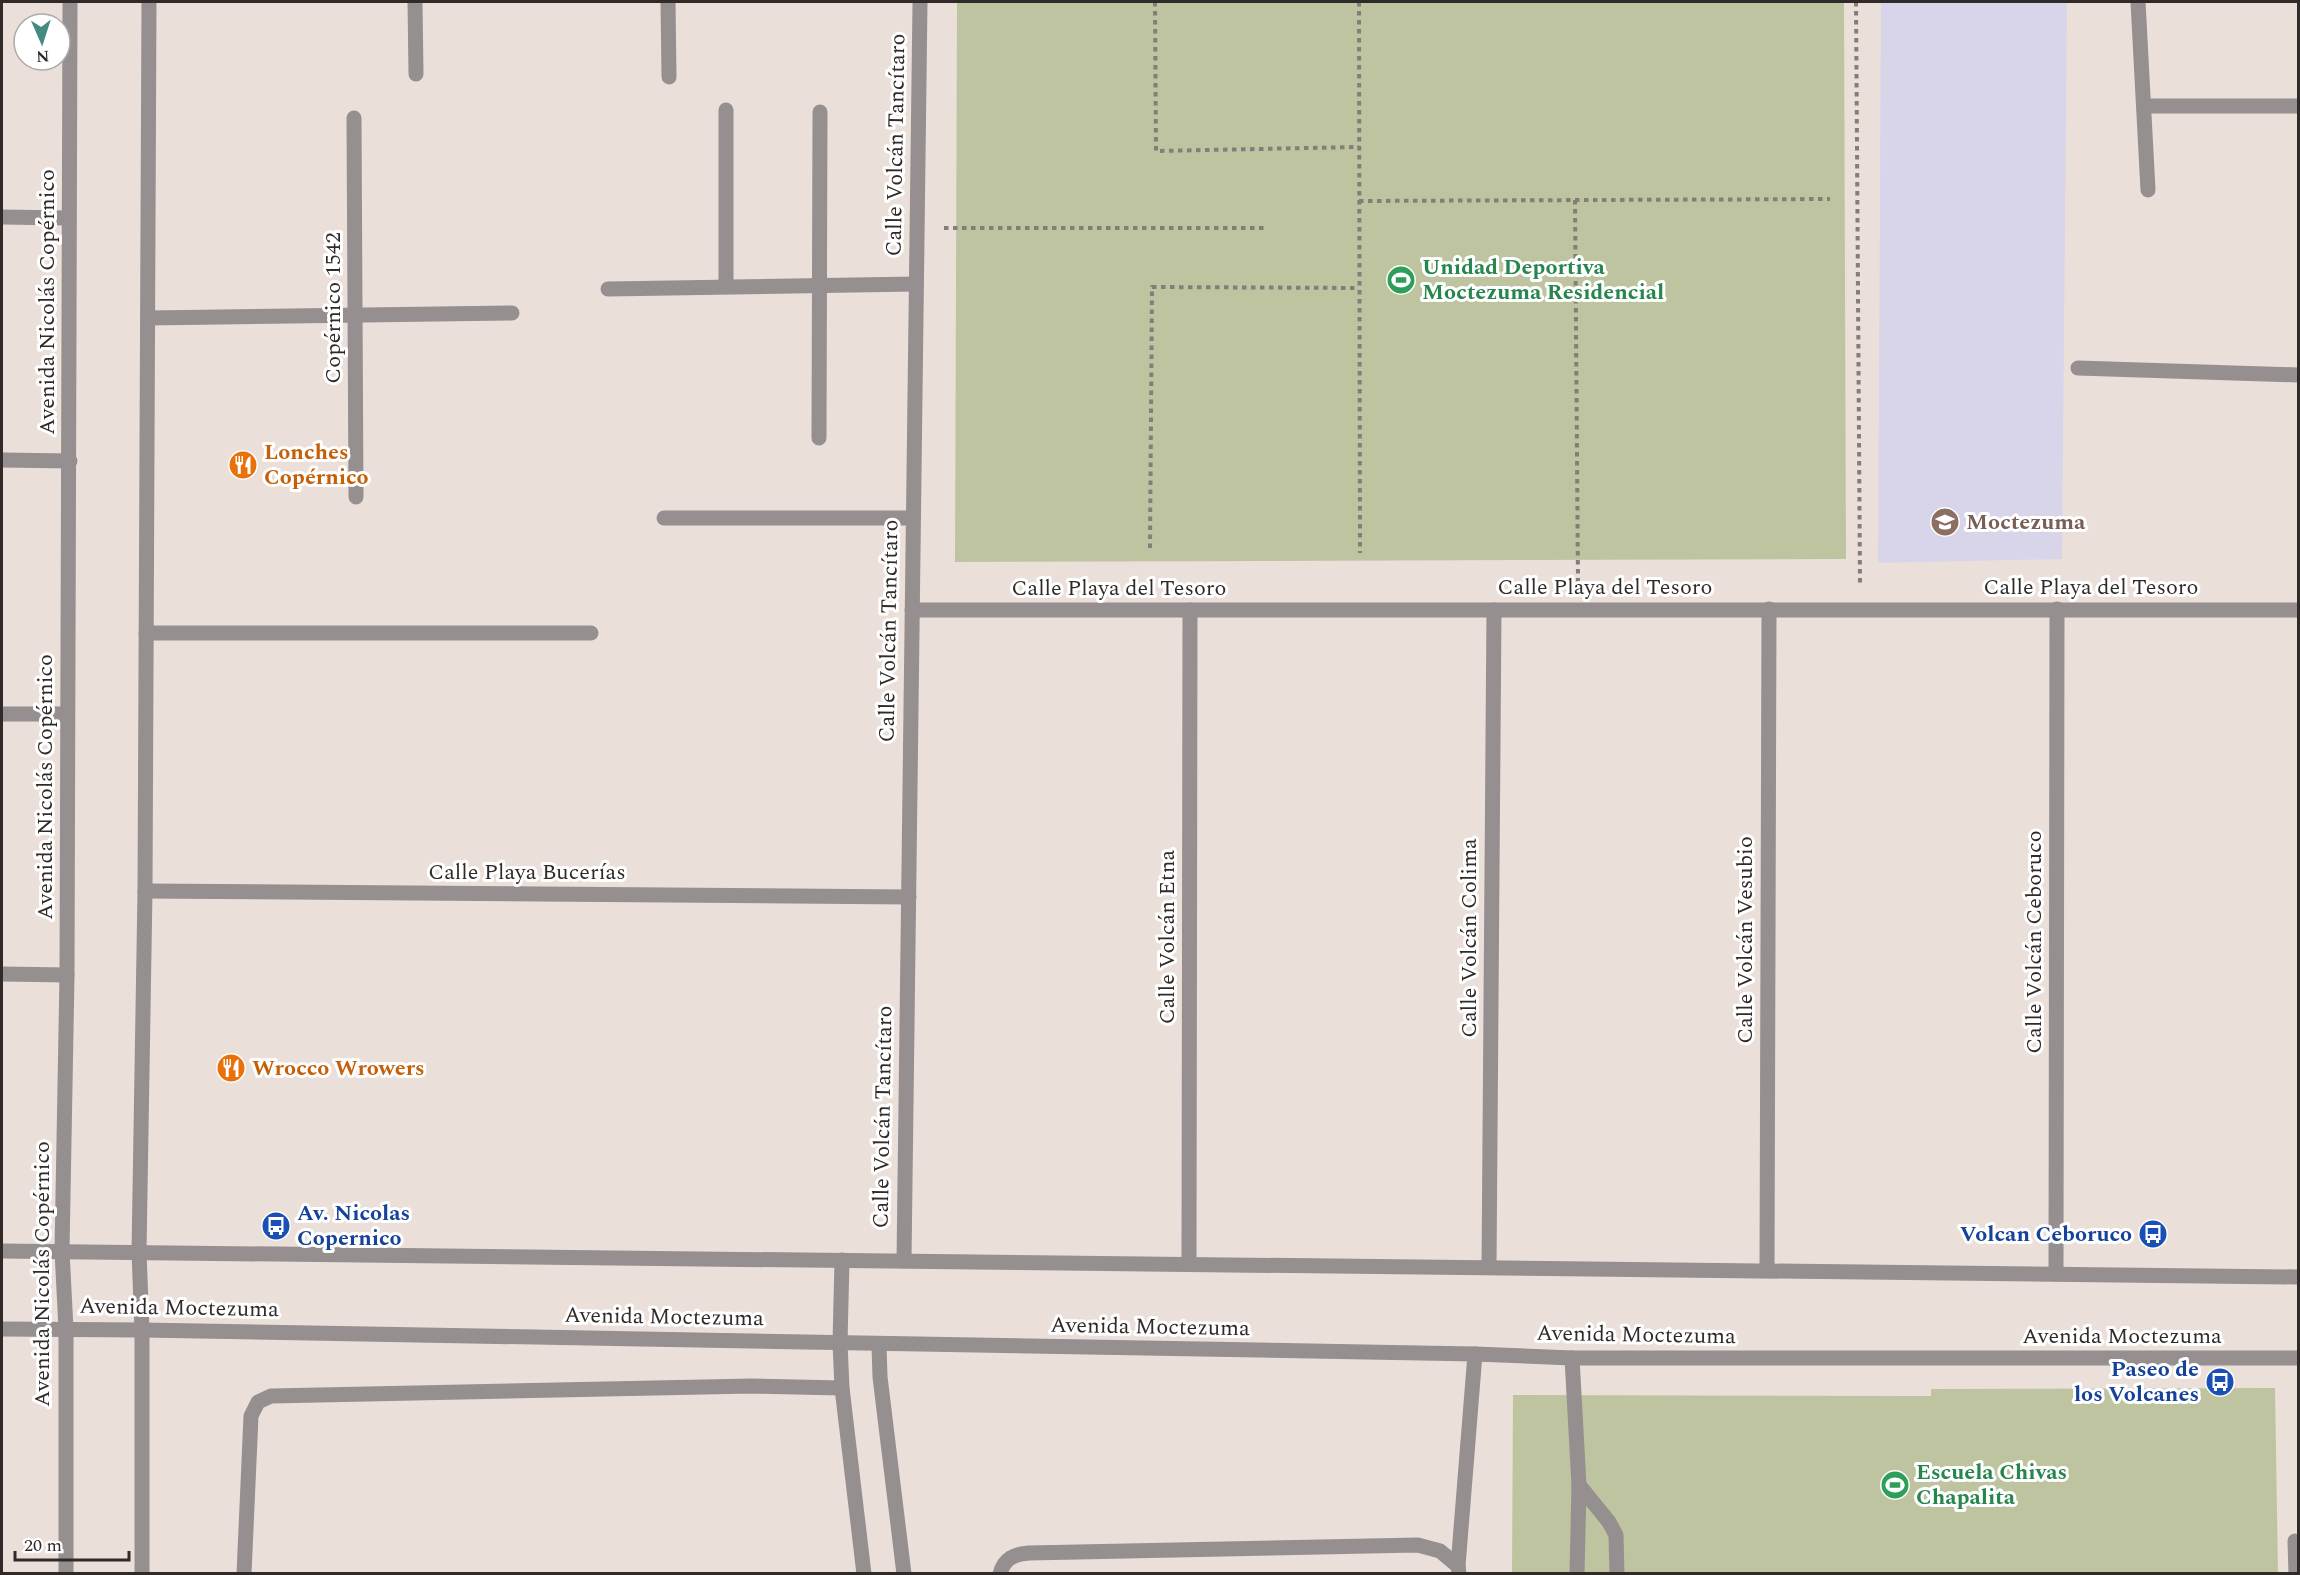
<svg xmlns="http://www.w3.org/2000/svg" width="2300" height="1575" font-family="Spectral,serif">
	<rect width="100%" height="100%" fill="#ebdfda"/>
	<polygon fill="#d8d5ea" points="1881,2 2067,2 2062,559 1878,563"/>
	<g fill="#bfc4a0">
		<polygon points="957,2 1844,2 1846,559 955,562"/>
		<polygon points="1931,1389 2275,1388 2278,1573 1512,1574 1513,1395 1931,1396"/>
	</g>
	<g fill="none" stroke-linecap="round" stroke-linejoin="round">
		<g stroke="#857d7a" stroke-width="4" stroke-dasharray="4.5 4.5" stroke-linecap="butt">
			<polyline points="1155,2 1156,151 1359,147"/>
			<polyline points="1359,2 1360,553"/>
			<polyline points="1856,2 1860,585"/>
			<polyline points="1575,200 1578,582"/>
			<polyline points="1359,201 1830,199"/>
			<polyline points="944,228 1267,228"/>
			<polyline points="1150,548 1152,287 1359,288"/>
		</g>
		<g stroke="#958f90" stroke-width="15">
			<polyline points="415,2 416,74"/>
			<polyline points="668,2 669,77"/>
			<polyline points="2138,2 2148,190"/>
			<polyline points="2144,106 2298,106"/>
			<polyline points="726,110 726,286"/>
			<polyline points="354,118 356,497"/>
			<polyline points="2,217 69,218"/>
			<polyline points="608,289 916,284"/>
			<polyline points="148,318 512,313"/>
			<polyline points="2078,368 2298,375"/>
			<polyline points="819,438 820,112"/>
			<polyline points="2,460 70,461"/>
			<polyline points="664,518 913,518"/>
			<polyline points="912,610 2298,610"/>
			<polyline points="146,633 591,633"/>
			<polyline points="2,714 67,714"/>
			<polyline points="145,891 909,897"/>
			<polyline points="2,974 67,975"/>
			<polyline points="2,1251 2298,1277"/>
			<polyline points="842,1260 840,1343 842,1388 864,1574"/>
			<polyline points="904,1261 920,2"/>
			<polyline points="1189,1264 1190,610"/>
			<polyline points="1489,1267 1494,610"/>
			<polyline points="1767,1270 1769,609"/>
			<polyline points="2056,1274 2057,609"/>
			<polyline points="2,1329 142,1330 1475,1354 1572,1358 2298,1358"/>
			<polyline points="879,1345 880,1377 904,1574"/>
			<polyline points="1572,1358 1579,1485 1577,1574"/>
			<polyline points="1579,1485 1609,1522 1616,1535 1617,1574"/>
			<polyline points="2295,1541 2296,1574"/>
			<polyline points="1458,1566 1475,1354"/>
			<polyline points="66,1574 66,1329 62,1251 67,975 70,2"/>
			<polyline points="142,1574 142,1330 139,1252 145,891 149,2"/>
			<polyline points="244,1574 251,1416 258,1402 271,1396 751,1386 842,1388"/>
			<path d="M 1000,1574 C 1004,1558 1015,1554 1029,1553 L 1418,1545 L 1440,1551 L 1458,1566 L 1459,1574"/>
		</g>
	</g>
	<defs>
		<g id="stadium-disc" transform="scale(1.5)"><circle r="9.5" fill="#2e9e5b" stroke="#fff"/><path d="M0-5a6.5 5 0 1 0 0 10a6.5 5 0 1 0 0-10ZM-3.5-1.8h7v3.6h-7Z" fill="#fff"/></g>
		<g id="restaurant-disc" transform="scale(1.5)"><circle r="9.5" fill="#e8710a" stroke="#fff"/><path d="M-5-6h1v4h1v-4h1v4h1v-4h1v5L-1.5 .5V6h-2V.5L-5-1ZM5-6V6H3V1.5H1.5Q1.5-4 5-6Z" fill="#fff"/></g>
		<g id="school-disc" transform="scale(1.5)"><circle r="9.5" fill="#8d6e63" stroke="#fff"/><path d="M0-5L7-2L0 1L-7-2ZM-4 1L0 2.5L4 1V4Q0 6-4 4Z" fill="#fff"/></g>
		<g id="bus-disc" transform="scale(1.5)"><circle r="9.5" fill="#1a4fb4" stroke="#fff"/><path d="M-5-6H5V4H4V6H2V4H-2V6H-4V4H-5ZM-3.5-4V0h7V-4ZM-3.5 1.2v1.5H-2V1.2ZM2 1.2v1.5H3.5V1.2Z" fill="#fff"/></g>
	</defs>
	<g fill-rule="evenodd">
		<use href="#stadium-disc" x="1401" y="280"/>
		<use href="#restaurant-disc" x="243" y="465"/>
		<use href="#school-disc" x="1945" y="522"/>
		<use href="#restaurant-disc" x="231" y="1068"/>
		<use href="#bus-disc" x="276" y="1226"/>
		<use href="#bus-disc" x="2153" y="1234"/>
		<use href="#bus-disc" x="2220" y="1382"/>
		<use href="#stadium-disc" x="1895" y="1485"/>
	</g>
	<g text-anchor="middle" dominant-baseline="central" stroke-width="6" stroke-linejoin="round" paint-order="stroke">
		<g font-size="22" fill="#302b29" stroke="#fff">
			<text transform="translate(896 145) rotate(-89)">Calle Volcán Tancítaro</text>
			<text transform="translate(47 302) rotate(-90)">Avenida Nicolás Copérnico</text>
			<text transform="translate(333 308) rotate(-90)">Copérnico 1542</text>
			<text x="1605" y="587">Calle Playa del Tesoro</text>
			<text x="2091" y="587">Calle Playa del Tesoro</text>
			<text x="1119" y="588">Calle Playa del Tesoro</text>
			<text transform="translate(889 631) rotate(-89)">Calle Volcán Tancítaro</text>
			<text transform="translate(45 787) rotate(-90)">Avenida Nicolás Copérnico</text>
			<text x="527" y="872">Calle Playa Bucerías</text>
			<text transform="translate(1167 937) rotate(-90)">Calle Volcán Etna</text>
			<text transform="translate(1469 938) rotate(-90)">Calle Volcán Colima</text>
			<text transform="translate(1745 940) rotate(-90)">Calle Volcán Vesubio</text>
			<text transform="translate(2034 942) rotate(-90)">Calle Volcán Ceboruco</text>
			<text transform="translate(883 1117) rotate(-89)">Calle Volcán Tancítaro</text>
			<text transform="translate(42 1274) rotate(-90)">Avenida Nicolás Copérnico</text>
			<text transform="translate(179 1308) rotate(1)">Avenida Moctezuma</text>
			<text transform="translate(664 1317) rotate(1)">Avenida Moctezuma</text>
			<text transform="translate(1150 1327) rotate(1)">Avenida Moctezuma</text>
			<text transform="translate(1636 1335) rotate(1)">Avenida Moctezuma</text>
			<text x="2122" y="1336">Avenida Moctezuma</text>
		</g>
		<g font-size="22" font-weight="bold" fill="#27864d" stroke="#fff" text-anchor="start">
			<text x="1422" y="267">Unidad Deportiva<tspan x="1422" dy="25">Moctezuma Residencial</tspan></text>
			<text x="1916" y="1472">Escuela Chivas<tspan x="1916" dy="25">Chapalita</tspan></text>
		</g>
		<g font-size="22" font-weight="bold" fill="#c56008" stroke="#fff" text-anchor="start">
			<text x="264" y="452">Lonches<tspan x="264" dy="25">Copérnico</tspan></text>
			<text x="252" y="1068">Wrocco Wrowers</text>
		</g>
		<g font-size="22" font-weight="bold" fill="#785e54" stroke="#fff" text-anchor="start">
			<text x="1966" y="522">Moctezuma</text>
		</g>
		<g font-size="22" font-weight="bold" fill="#164399" stroke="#fff" text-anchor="end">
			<text x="297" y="1213" text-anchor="start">Av. Nicolas<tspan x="297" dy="25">Copernico</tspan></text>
			<text x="2132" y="1234">Volcan Ceboruco</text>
			<text x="2199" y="1369">Paseo de<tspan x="2199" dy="25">los Volcanes</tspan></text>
		</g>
	</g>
	<rect width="2300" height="1575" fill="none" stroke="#302b29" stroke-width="6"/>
	<g transform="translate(42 42) rotate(177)"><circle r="28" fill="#ffffff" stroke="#acaaa9" stroke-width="1.5"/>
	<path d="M0-4.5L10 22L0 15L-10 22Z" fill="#448a83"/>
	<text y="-9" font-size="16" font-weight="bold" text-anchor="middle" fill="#302b29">N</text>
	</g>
	<path d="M15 1551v9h114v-9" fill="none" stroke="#302b29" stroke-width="3"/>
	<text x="24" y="1551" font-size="18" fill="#302b29" stroke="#ffffff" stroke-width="4.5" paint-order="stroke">20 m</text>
</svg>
